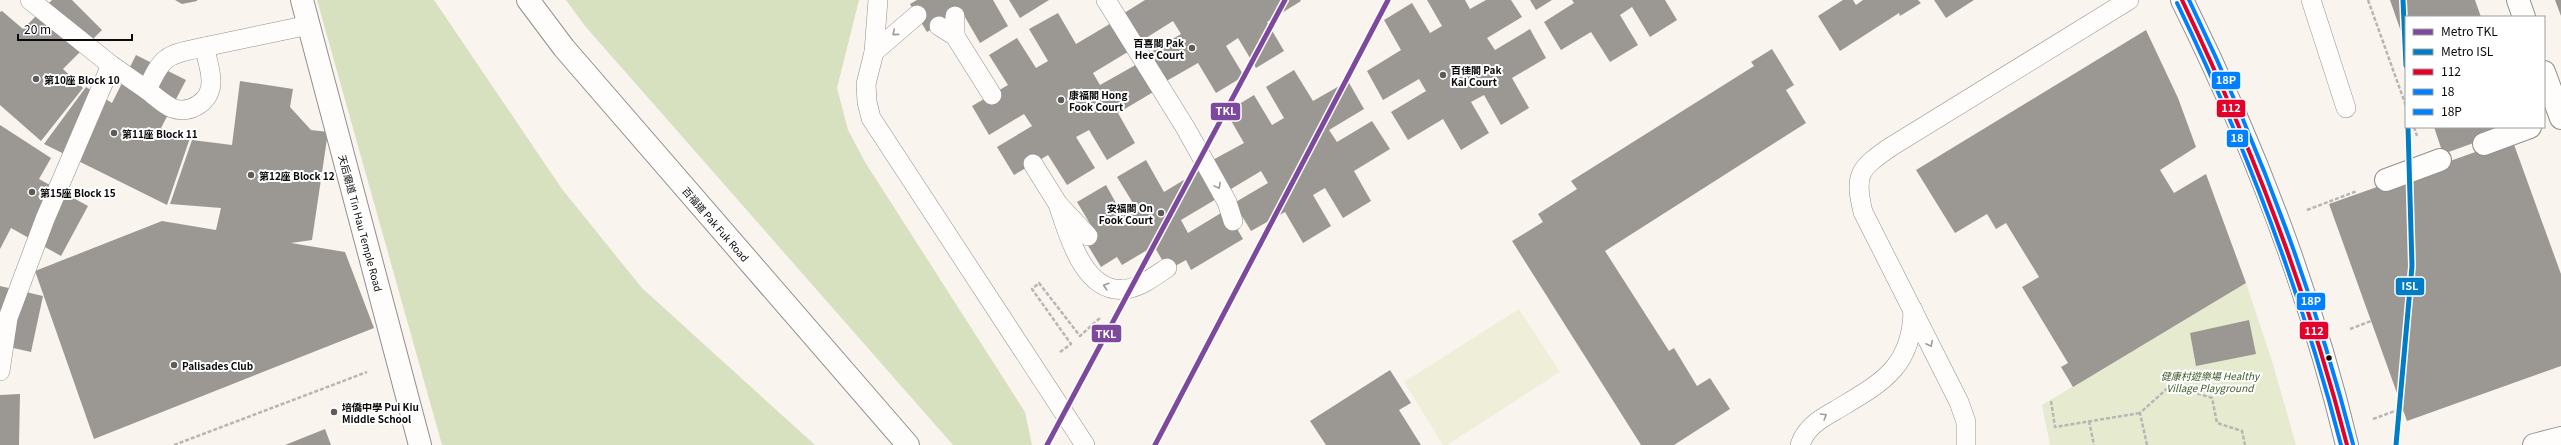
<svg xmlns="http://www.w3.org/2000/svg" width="2561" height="445" font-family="Georgia,'Noto Sans TC',serif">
	<rect width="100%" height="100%" fill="#f9f4ee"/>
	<polygon fill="#e6ebd0" points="2246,283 2273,364 2296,445 2050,445 2042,405"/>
	<g fill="#d8e1bf">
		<polygon points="317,0 434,0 562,189 642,288 815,445 442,445"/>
		<polygon points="566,0 859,0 837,88 848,130 865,162 1025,412 1032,445 953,445 585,26"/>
	</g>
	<polygon fill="#efefd9" points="1519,309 1560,372 1447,445 1443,445 1404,382"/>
	<g fill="#9b9894">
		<polygon points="52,0 72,0 102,30 63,69 83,88 41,141 0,105 0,12 2,11 23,29"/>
		<polygon points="175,0 197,0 197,1 182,4"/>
		<polygon points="917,0 993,0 1008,26 980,43 962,12 927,32 910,4"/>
		<polygon points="1009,0 1049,0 1020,18"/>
		<polygon points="1145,0 1300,0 1301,1 1267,22 1284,51 1256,68 1238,38 1226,46 1244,76 1216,93 1198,63 1163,83 1146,55 1181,34 1173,21 1138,43 1121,15"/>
		<polygon points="1427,0 1465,0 1470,9 1486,0 1511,0 1522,17 1487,38 1495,50 1530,29 1546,58 1512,78 1529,108 1501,125 1484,95 1471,102 1489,133 1461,150 1443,119 1408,140 1391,112 1426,91 1419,79 1383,100 1367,71 1401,50 1384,20 1412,3 1430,33 1442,26"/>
		<polygon points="1530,0 1552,0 1536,10"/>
		<polygon points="1572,0 1665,0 1677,20 1650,37 1632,7 1620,15 1638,45 1610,62 1591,32 1561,50 1544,22 1574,3"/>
		<polygon points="1843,0 1853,0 1856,5 1863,0 1918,0 1921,3 1900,16 1899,13 1840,51 1818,16"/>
		<polygon points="1934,0 1974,0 1946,18"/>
		<polygon points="2390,0 2475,0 2481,17 2406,17 2406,46"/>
		<polygon points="2555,0 2561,0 2561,16"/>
		<polygon points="1058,13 1076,44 1113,22 1131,50 1093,73 1100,85 1139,63 1155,91 1118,113 1135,143 1107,160 1089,130 1076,137 1095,168 1067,185 1048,155 1014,175 997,147 1032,126 1024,114 989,135 972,106 1008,85 989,55 1017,38 1036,68 1048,61 1029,29"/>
		<polygon points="2146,30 2178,98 2196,147 2160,170 2174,193 2206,174 2246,283 2073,387 2061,367 2068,363 2022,287 2039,277 2006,223 1996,229 1987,214 1955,233 1916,170"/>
		<polygon points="1772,49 1794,85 1786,90 1806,123 1605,251 1669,351 1674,348 1697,386 1710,378 1730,409 1674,445 1641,445 1512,241 1543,222 1538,214 1577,189 1571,181 1754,66 1751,62"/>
		<polygon points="136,55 186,80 161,128 190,138 167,205 44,144 86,87 112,103"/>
		<polygon points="1294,70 1313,101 1348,81 1364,109 1329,130 1337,142 1372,121 1390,149 1354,171 1371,201 1343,218 1325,188 1313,195 1331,226 1303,243 1285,212 1251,231 1234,203 1268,183 1261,171 1226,192 1209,162 1244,143 1226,112 1254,95 1272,125 1284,118 1266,87"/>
		<polygon points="240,81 293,89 290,107 311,130 328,132 312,240 291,243 345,252 374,328 94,439 35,271 162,221 216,230 221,208 170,204 192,140 232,145"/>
		<polygon points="0,125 51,158 39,179 88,206 61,256 11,228 0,249"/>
		<polygon points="2434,127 2518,127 2443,154"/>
		<polygon points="2512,139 2561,274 2561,366 2407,421 2329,204"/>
		<polygon points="1146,160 1164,192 1202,169 1218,198 1181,220 1188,233 1226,210 1243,239 1191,270 1186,260 1168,270 1154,246 1122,265 1117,257 1101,267 1084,239 1095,232 1077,202 1106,185 1123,216 1136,208 1117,177"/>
		<polygon points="0,286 43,296 31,352 0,345"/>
		<polygon points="2249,320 2256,354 2196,366 2190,333"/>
		<polygon points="1390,370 1411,403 1399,410 1421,445 1326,445 1310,421"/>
		<polygon points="20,394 19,445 0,445 0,395"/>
		<polygon points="325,429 331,445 285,445"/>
	</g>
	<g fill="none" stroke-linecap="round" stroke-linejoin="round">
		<g stroke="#928f8d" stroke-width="20">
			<g id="service">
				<polyline points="30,0 111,65 147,90"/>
				<polyline points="878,0 874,52 866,84 867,102 871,118 1085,445"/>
				<polyline points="1106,0 1185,127 1227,202 1233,221"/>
				<polyline points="2311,0 2346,108"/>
				<polyline points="955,16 955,36"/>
				<polyline points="939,26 955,36 992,95"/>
				<path d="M 204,47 C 207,58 211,70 211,81 C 212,101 190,115 172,108 C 163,104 155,96 147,90 C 163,54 167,55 204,47 Z"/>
				<polyline points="204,47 309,25"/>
				<polyline points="874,52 917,15"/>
				<polyline points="1033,164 1058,204 1088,236"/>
				<path d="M 1058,204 C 1068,234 1084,296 1127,289 C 1142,286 1155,276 1167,268"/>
				<polyline points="0,371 8,318 45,219 111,65"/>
				<path d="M 1800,445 C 1806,427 1820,419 1836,410 C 1881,383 1912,368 1913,310"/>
				<path d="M 1966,445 L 1966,422 L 1959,402 L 1863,212 C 1854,175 1859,169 1889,148 L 2129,0"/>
			</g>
		</g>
		<g stroke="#928f8d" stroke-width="24">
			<g id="pedestrian">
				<polyline points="2484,144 2530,127"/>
				<polyline points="2386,180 2440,160"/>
			</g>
		</g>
		<g stroke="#928f8d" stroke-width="24">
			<g id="minor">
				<polyline points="302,0 420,445"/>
				<polyline points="2518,0 2524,17"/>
				<polyline points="2544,72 2561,118"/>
			</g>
		</g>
		<g stroke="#928f8d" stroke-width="24">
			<g id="tertiary">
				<polyline points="528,0 564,48 908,445"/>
				<path d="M 2182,0 C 2253,143 2310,290 2347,445"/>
				<polyline points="2534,445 2561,438"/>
			</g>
		</g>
		<g stroke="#b7b6b5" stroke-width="2.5" stroke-dasharray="4 2" stroke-linecap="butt">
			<polyline points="2368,0 2406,106"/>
			<polyline points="2414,127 2417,136"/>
			<polyline points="2307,210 2357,191"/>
			<polyline points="2350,329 2371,321"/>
			<polyline points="1060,352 1071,344 1032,289 1039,283 1080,336 1101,317"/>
			<polyline points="2051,401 2055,427 2140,413"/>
			<polyline points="2373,419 2403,408"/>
			<polyline points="2089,421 2094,445"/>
			<polyline points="174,445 367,372"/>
			<polyline points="2147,445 2140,413 2171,385 2212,398 2217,423 2242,431 2245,445"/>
		</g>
		<use href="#service" stroke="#fefdfc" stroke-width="19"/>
		<use href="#pedestrian" stroke="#fefdfc" stroke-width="22"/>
		<use href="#minor" stroke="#fefdfc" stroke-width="22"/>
		<use href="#tertiary" stroke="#fefdfc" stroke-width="22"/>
		<g stroke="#fff" stroke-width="7">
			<path id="bus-1" d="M 2182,0 C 2251,144 2307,290 2347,445"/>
		</g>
		<g stroke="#fff" stroke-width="7">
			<path id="bus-2" d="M 2177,3 C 2246,146 2301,291 2341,445"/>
		</g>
		<g stroke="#fff" stroke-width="7">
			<path id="bus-3" d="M 2189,0 C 2258,143 2313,289 2353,444"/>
		</g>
		<use href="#bus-1" stroke="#e4002b" stroke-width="4"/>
		<use href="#bus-2" stroke="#0080ff" stroke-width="4"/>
		<use href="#bus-3" stroke="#0080ff" stroke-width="4"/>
		<g stroke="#fff" stroke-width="8">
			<g id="metro-1">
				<polyline points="1047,445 1285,0"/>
				<polyline points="1155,445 1388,0"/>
			</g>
		</g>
		<g stroke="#fff" stroke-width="8">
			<g id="metro-2">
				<polyline points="2403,0 2406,66"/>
				<polyline points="2396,445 2412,266 2408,127"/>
			</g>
		</g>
		<use href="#metro-1" stroke="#7d499d" stroke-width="5"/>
		<use href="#metro-2" stroke="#007dc5" stroke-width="5"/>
	</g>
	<defs><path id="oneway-chevron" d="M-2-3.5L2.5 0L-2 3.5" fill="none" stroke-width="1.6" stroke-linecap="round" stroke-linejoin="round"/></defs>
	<g stroke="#9c9c9b">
		<use href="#oneway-chevron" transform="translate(895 33) rotate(139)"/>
		<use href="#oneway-chevron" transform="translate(1218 186) rotate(62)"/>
		<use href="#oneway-chevron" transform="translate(1106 286) rotate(-162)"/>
		<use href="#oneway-chevron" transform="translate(1930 344) rotate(63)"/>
		<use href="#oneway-chevron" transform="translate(1824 416) rotate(-31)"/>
	</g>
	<g fill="#5e5c5a" stroke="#fff" stroke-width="1.5">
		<circle cx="1192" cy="48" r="4"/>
		<circle cx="1443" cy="75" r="4"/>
		<circle cx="36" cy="79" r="4"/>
		<circle cx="1061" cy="100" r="4"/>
		<circle cx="114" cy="133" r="4"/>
		<circle cx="251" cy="175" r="4"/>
		<circle cx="32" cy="192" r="4"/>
		<circle cx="1161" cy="213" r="4"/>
		<circle cx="174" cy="365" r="4"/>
		<circle cx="334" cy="412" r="4"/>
	</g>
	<circle fill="#0a0a0a" stroke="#fff" stroke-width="1.5" cx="2329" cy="358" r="3.5"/>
	<g text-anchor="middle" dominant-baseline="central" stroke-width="4" stroke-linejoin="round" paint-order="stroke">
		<g font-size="10" font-weight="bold" fill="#0a0a0a" stroke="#fff" text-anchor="start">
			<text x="1184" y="42" text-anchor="end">百喜閣 Pak<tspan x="1184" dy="12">Hee Court</tspan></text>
			<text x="1451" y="69">百佳閣 Pak<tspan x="1451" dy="12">Kai Court</tspan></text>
			<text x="44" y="79">第10座 Block 10</text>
			<text x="1069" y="94">康福閣 Hong<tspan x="1069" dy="12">Fook Court</tspan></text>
			<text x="122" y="133">第11座 Block 11</text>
			<text x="259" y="175">第12座 Block 12</text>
			<text x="40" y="192">第15座 Block 15</text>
			<text x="1153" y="207" text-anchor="end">安福閣 On<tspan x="1153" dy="12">Fook Court</tspan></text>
			<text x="182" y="365">Palisades Club</text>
			<text x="342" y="406">培僑中學 Pui Kiu<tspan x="342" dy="12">Middle School</tspan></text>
		</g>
		<g font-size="10" fill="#0a0a0a" stroke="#fff">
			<text transform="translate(361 223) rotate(75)">天后廟道 Tin Hau Temple Road</text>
			<text transform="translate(716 224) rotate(49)">百福道 Pak Fuk Road</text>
		</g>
		<g font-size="10" font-style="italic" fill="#395a23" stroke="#fff">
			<text x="2210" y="375">健康村遊樂場 Healthy<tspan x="2210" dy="12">Village Playground</tspan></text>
		</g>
	</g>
	<g stroke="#fff" stroke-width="1.5">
		<rect x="2211" y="71" width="30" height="19" rx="4" fill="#0080ff"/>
		<rect x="2216" y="99" width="30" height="19" rx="4" fill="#e4002b"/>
		<rect x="1210" y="102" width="31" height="19" rx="4" fill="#7d499d"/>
		<rect x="2226" y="129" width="23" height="19" rx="4" fill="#0080ff"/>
		<rect x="2395" y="277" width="30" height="19" rx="4" fill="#007dc5"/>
		<rect x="2296" y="292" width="30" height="19" rx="4" fill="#0080ff"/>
		<rect x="2299" y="321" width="30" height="19" rx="4" fill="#e4002b"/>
		<rect x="1091" y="324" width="31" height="19" rx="4" fill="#7d499d"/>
	</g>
	<g font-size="11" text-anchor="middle" font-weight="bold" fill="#fff">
		<text x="2226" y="84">18P</text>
		<text x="2231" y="112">112</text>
		<text x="1226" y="115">TKL</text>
		<text x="2237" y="142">18</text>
		<text x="2410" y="290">ISL</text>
		<text x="2311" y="305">18P</text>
		<text x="2314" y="335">112</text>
		<text x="1106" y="338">TKL</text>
	</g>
	<rect x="2405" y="16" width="140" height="112" fill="#ffffff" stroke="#9d9d9d"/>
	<rect x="2413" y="29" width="20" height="6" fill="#7d499d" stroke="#9d9d9d"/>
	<text x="2441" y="36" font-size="12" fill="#0a0a0a">Metro TKL</text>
	<rect x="2413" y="49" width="20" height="6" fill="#007dc5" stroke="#9d9d9d"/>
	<text x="2441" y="56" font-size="12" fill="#0a0a0a">Metro ISL</text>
	<rect x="2413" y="69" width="20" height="6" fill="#e4002b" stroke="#9d9d9d"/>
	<text x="2441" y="76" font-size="12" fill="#0a0a0a">112</text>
	<rect x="2413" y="89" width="20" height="6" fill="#0080ff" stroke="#9d9d9d"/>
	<text x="2441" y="96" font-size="12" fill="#0a0a0a">18</text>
	<rect x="2413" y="109" width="20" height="6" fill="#0080ff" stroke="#9d9d9d"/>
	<text x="2441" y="116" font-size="12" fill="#0a0a0a">18P</text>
	<path d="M18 34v6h114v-6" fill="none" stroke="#0a0a0a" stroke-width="2"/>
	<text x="24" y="34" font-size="12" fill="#0a0a0a" stroke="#ffffff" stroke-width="3" paint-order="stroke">20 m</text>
</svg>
